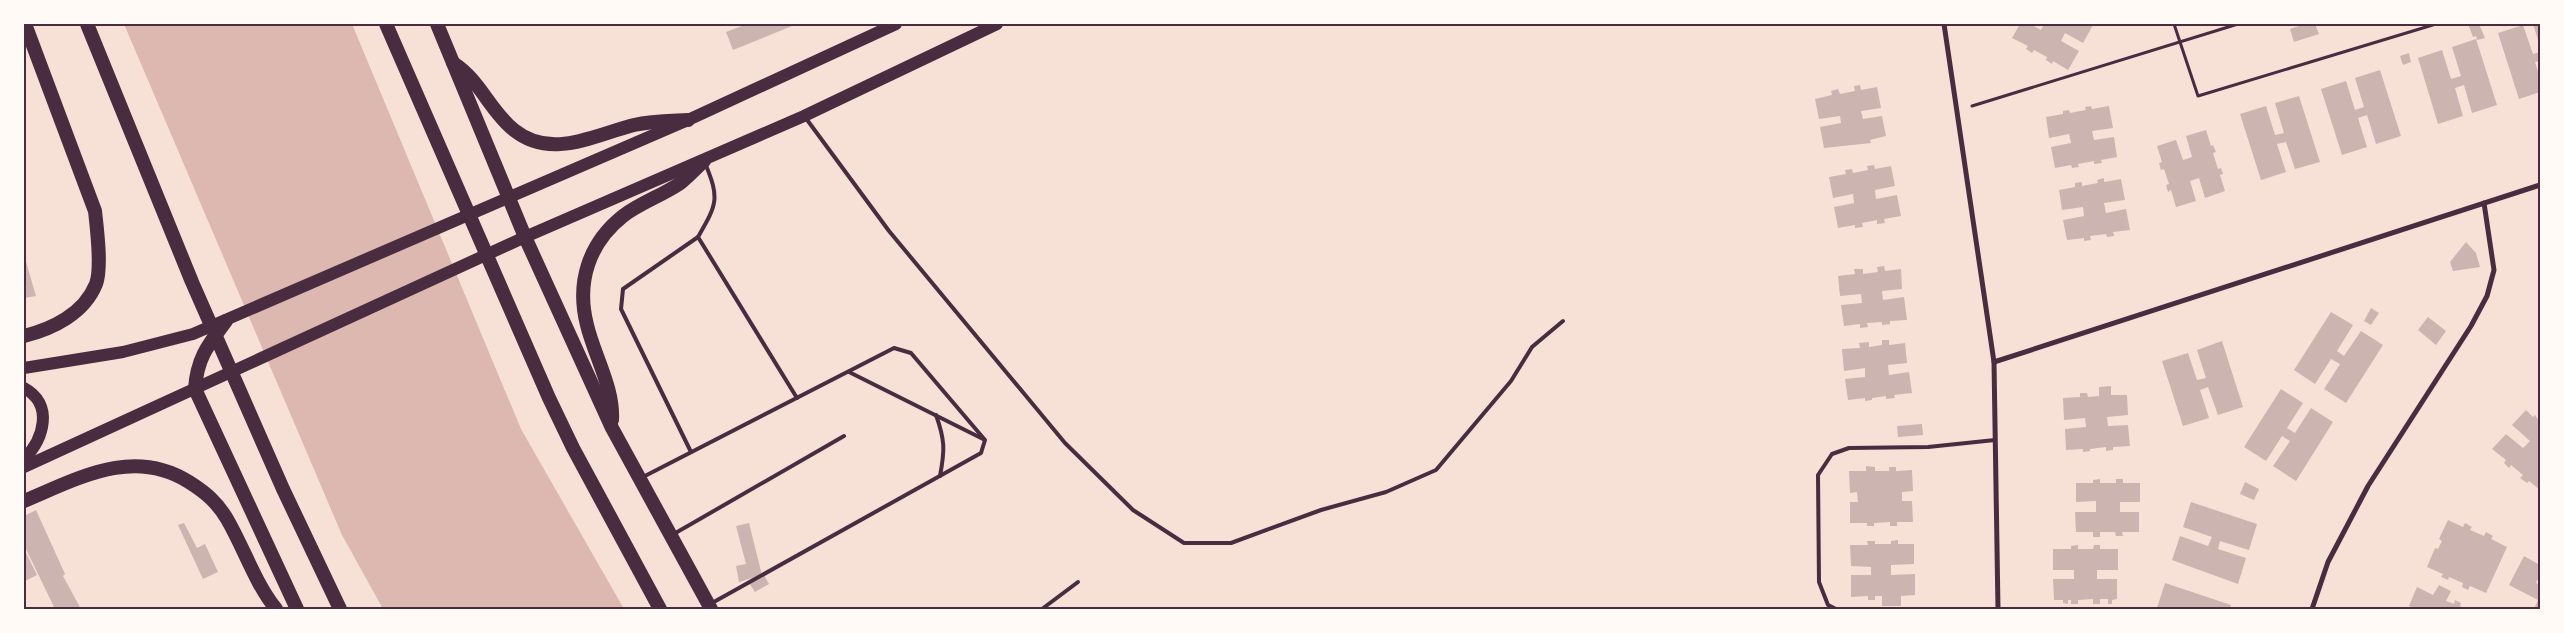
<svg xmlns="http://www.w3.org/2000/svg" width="2564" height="633" font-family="'DejaVu Sans',sans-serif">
	<rect width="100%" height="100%" fill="#f7e1d7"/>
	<polygon fill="#dcb8b0" points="124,24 352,24 521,429 624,609 383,609 342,535"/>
	<g fill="#ccb4b1">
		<polygon points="747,24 797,24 733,50 726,32"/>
		<polygon points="2020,24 2030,24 2041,30 2044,24 2093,25 2083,43 2065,33 2061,41 2079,51 2068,70 2053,61 2052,64 2046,60 2047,57 2034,50 2032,53 2026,49 2028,46 2012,38"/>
		<polygon points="2305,24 2315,24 2319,34 2294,42 2290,29"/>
		<polygon points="2468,24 2479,24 2485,38 2477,40 2476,36 2473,37"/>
		<polygon points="2533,24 2540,24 2540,46"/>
		<polygon points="2523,25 2533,54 2540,52 2540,61 2535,62 2540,78 2540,92 2519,99 2498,33"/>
		<polygon points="2476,39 2497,105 2472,113 2464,85 2455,88 2463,116 2438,124 2418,58 2442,50 2451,79 2461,76 2452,47"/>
		<polygon points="2409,53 2411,62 2403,65 2400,56"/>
		<polygon points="2380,70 2401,136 2376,144 2367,115 2358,118 2367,147 2342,155 2321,89 2346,81 2355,110 2364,107 2355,78"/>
		<polygon points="1860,85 1861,90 1877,87 1881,108 1861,111 1863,119 1882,116 1886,136 1870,140 1871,143 1824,148 1820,127 1841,123 1840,116 1819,119 1815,99 1832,95 1831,91 1838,89 1840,94 1855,91 1854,86"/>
		<polygon points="2299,96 2320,162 2295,169 2286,142 2277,144 2286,172 2261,180 2240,114 2266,106 2275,135 2284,133 2275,103"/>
		<polygon points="2091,106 2092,109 2109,106 2113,128 2092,131 2094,140 2114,137 2117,157 2101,160 2102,163 2094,164 2094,161 2078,164 2079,167 2072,168 2071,165 2055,168 2051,147 2071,143 2069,134 2049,138 2046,117 2063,114 2063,111 2069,110 2070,113 2086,110 2085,107"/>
		<polygon points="2206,130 2211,146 2213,145 2216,152 2213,153 2218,169 2221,168 2223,174 2220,175 2225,191 2205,198 2199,178 2190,181 2196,201 2176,207 2171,190 2168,192 2166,185 2169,184 2164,169 2161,170 2159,163 2162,162 2157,146 2176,140 2183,160 2192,157 2186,136"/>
		<polygon points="1874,165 1875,169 1891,166 1895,186 1875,190 1876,199 1897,195 1901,216 1884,219 1885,223 1877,224 1877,220 1862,223 1863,227 1855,228 1855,225 1838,228 1834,207 1854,203 1853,194 1833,198 1829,177 1846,174 1845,170 1852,169 1853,173 1868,170 1867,166"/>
		<polygon points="2104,178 2104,182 2121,179 2125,200 2104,203 2106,213 2126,209 2130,230 2113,232 2114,236 2107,237 2106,234 2090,236 2091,240 2084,241 2084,238 2067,240 2063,220 2084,216 2083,207 2062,210 2059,190 2075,187 2075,183 2082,182 2082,186 2098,183 2097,180"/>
		<polygon points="2466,242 2476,253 2480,267 2453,271 2450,262"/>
		<polygon points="24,255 36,296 24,298"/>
		<polygon points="1884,266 1885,271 1901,269 1902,289 1882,291 1883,300 1904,297 1907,320 1890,321 1890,324 1882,325 1882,322 1867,323 1868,327 1860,328 1860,324 1844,326 1841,305 1862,303 1861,294 1840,296 1838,276 1855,274 1854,269 1863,269 1863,274 1878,272 1877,267"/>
		<polygon points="2371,308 2379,313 2371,325 2364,321"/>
		<polygon points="2331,312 2353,325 2337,351 2344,356 2361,331 2383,345 2346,403 2324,389 2340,364 2331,359 2315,384 2294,370"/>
		<polygon points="2428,317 2446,331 2436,345 2418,330"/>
		<polygon points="1882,340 1889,340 1889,345 1905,343 1907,363 1888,365 1889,375 1909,372 1912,393 1894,395 1895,398 1886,399 1886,396 1872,398 1872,400 1865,401 1865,398 1848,400 1845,379 1865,377 1865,368 1844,371 1842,349 1860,348 1859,343 1869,342 1869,347 1882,345"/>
		<polygon points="2222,341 2243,407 2218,415 2208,387 2200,390 2209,418 2183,426 2162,361 2188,353 2197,380 2206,378 2197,350"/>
		<polygon points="2111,386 2111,395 2127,395 2128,415 2107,417 2108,426 2128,425 2130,446 2113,447 2113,450 2106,451 2106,447 2090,449 2090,451 2083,452 2083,449 2066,450 2065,429 2086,427 2085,418 2064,420 2063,398 2080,397 2080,393 2087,393 2088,397 2099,396 2099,387"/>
		<polygon points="2281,389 2303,403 2287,428 2295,433 2311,408 2333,422 2296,481 2273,466 2290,441 2282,436 2266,461 2244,447"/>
		<polygon points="2526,410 2533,417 2535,415 2539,421 2540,419 2540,490 2529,481 2527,483 2520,478 2523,475 2511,465 2509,468 2504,463 2506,460 2492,449 2506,434 2523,448 2530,441 2512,425"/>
		<polygon points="1922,424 1923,435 1898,437 1897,426"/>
		<polygon points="1866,466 1875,467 1875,471 1889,471 1889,467 1896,467 1896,471 1912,470 1913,491 1902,492 1902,501 1912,501 1913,522 1897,522 1897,526 1890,526 1890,522 1874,523 1874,526 1867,526 1867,523 1850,523 1850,502 1858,502 1857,492 1850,493 1849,471 1866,471"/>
		<polygon points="2100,479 2100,483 2116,483 2116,479 2123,479 2123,483 2140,483 2140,502 2120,502 2120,512 2139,512 2139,532 2122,532 2123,536 2116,536 2115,532 2100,532 2100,537 2093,537 2093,532 2076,532 2075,512 2096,512 2096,501 2076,502 2076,483 2093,483 2093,480"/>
		<polygon points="2245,482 2259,489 2254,500 2240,494"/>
		<polygon points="2191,502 2257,524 2249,550 2220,541 2218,549 2246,558 2238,584 2172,560 2180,536 2208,546 2212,537 2183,527"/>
		<polygon points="36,510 65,574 63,576 81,609 55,609 24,545 24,516"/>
		<polygon points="2448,520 2463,527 2465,523 2472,527 2470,530 2484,536 2486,532 2493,536 2491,539 2507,547 2486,593 2470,586 2468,590 2462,587 2463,583 2449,577 2448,580 2441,577 2443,574 2427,567 2435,548 2438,549 2442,541 2439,539"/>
		<polygon points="184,523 197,548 205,544 218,572 203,579 178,525"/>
		<polygon points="749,523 762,575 739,582 736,566 746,564 736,526"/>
		<polygon points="1898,540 1898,544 1914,544 1914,564 1891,565 1891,575 1915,574 1915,595 1901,596 1901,606 1882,606 1882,596 1875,596 1875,600 1868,600 1868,596 1851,597 1851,575 1871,575 1871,567 1851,566 1850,545 1868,545 1867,541 1875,541 1875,544 1891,544 1891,541"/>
		<polygon points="2078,545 2078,549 2093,549 2094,545 2100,545 2100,549 2118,549 2118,570 2097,570 2097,579 2117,579 2117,599 2112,600 2112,604 2108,604 2108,599 2100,599 2100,604 2093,604 2093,599 2078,600 2078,604 2071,604 2071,600 2068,600 2068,604 2063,603 2063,600 2054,600 2053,579 2074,579 2074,570 2053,570 2053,549 2071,549 2071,546"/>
		<polygon points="24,549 37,575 25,581 24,579"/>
		<polygon points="2524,556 2540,565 2540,575 2536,583 2540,585 2540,609 2534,609 2538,600 2509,585"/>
		<polygon points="764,575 769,584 755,592 749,583"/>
		<polygon points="2165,583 2231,605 2230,609 2157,608"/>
		<polygon points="2439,585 2451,591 2446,601 2454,604 2455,600 2461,603 2460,606 2466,609 2415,609 2409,606 2417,587 2433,595"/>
	</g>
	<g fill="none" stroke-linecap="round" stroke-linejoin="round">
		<g stroke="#4a2c40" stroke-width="3">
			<polyline points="2174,24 2198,96 2436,24"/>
			<polyline points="1972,106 2238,24"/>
		</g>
		<g stroke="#4a2c40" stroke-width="4">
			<polyline points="805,117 889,231 1065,443 1133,510 1184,543 1231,543 1321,510 1386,492 1436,470 1511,381 1532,347 1563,321"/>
			<path d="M 705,163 C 720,199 717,204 698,237 L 797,398"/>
			<polyline points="849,372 983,439"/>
			<path d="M 936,415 C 945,440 945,450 940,476"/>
			<polyline points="691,452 621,309 623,289 698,237"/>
			<polyline points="641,478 894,348 911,353 985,440 981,453 712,603"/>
			<polyline points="672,535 844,436"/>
			<polyline points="1042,609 1078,582"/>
			<polyline points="1836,609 1828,605 1819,582 1818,475 1832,454 1849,448 1928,447 1995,440"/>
		</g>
		<g stroke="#4a2c40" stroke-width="5">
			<polyline points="1944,24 1994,362 1998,609"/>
			<polyline points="1994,362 2540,185"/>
			<polyline points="2312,609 2328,562 2368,486 2471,326 2487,296 2494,270 2484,203"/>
		</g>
		<g stroke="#4a2c40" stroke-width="12">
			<polyline points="24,368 123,352 193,334 688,120 896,24"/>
			<path d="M 24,388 C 54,404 44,439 24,459"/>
			<polyline points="24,467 525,237 804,116 997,24"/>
		</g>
		<g stroke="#4a2c40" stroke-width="14">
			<polyline points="87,24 192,282 283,489 340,609"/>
			<polyline points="386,24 549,398 573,448 660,609"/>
			<polyline points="437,24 525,237 612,428 711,609"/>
			<path d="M 453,63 C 480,80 490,111 514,130 C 551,160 594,135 634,125 C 652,121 670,121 688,120"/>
			<path d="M 226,321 C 208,345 197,358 195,389 L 297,609"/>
			<path d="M 24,336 C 52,329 84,314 96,284 C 102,268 97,229 95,211 L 25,24"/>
			<path d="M 612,420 C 614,388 594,355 587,325 C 576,282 589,243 623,216 C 640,203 661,196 679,184 C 688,177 696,168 704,161"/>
			<path d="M 24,501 C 79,478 133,447 189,482 C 205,492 217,502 227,519 C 244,548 255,583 276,609"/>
		</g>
	</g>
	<rect width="2564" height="633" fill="none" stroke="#fffaf5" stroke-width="50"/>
	<rect x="25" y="25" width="2514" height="583" fill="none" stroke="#4a2c40" stroke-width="2"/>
</svg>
